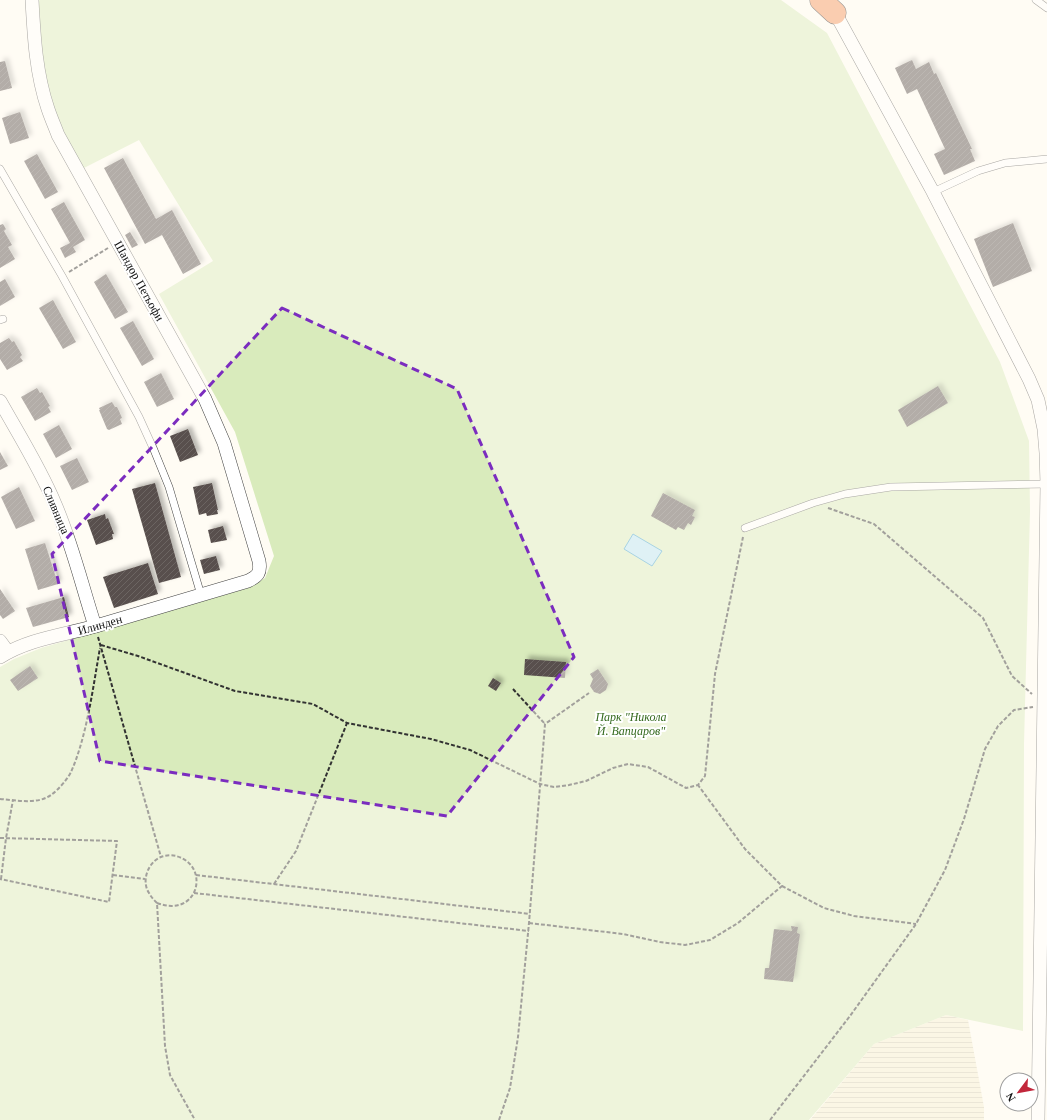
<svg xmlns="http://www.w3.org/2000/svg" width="1047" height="1120" font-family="Georgia,serif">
	<defs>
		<pattern id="farmland-rules" width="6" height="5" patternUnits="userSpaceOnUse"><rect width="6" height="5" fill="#f6f0d3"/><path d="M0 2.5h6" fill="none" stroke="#d2cdb4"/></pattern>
		<pattern id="building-hatch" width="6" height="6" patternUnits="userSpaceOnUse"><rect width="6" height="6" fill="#59504d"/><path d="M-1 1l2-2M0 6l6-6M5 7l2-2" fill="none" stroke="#6c6562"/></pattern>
		<filter id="shadow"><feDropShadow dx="3.5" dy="-3.5" stdDeviation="2" flood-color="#0004"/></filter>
	</defs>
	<rect width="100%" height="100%" fill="#fffcf4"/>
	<polygon fill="url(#farmland-rules)" points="946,1015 968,1020 984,1107 984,1120 810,1120 874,1044"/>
	<polygon fill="#d9ebbc" points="34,0 781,0 827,33 1000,362 1029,441 1030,511 1024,744 1023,1031 946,1015 874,1044 809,1120 0,1120 0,667 14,659 41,648 248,588 265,578 274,556 235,432 159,294 213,261 139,140 80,170 47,98"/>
	<polygon fill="#b8e5f7" stroke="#3fa2ce" points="633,534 662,551 652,566 624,549"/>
	<g fill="url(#building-hatch)" filter="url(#shadow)">
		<polygon points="912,60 916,69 929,62 934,74 936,73 972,149 970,149 975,161 944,175 934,154 945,149 917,89 907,94 895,68"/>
		<polygon points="5,61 12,88 0,91 0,62"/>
		<polygon points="20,112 29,138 10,144 2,118"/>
		<polygon points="37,154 58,192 45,199 24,161"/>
		<polygon points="123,158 156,219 172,210 201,264 183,274 162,235 145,244 104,168"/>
		<polygon points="64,202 85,240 73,247 76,252 65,258 60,248 70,243 51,209"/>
		<polygon points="1013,223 1032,271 993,287 974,239"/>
		<polygon points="3,224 6,229 4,231 12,245 8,247 15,259 0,268 0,225"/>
		<polygon points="130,232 138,245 132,248 125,235"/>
		<polygon points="106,274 128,312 115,319 94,282"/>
		<polygon points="5,279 15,297 0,306 0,282"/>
		<polygon points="53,300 76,342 63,349 39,308"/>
		<polygon points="133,321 154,359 142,366 120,328"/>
		<polygon points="9,338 12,342 14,341 22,355 20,357 23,361 7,370 0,359 0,343"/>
		<polygon points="161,373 174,399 157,407 144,382"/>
		<polygon points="938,386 948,403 907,427 898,410"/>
		<polygon points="37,388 40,393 42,392 50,406 48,407 51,412 35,421 21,397"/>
		<polygon points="112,402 115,407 117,407 119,411 122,418 120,419 122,424 109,430 107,429 99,410 100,410 99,408"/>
		<polygon points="59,425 72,449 56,458 43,434"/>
		<polygon points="188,429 198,455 180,462 170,436"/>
		<polygon points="0,452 8,466 0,470"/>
		<polygon points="77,458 89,482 72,490 60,466"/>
		<polygon points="155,483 181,577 159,583 132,489"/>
		<polygon points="212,483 218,510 217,510 218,514 207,516 206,513 199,515 193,487"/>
		<polygon points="19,487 35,521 16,529 1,497"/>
		<polygon points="663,493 695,510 692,516 695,517 691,525 688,523 684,530 678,527 676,530 651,516"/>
		<polygon points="105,514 106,519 108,518 114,534 112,534 113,539 96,545 87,520"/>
		<polygon points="223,526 227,540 211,543 208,530"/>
		<polygon points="45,543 58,584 38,590 25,549"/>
		<polygon points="216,556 220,570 204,574 200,560"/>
		<polygon points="148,563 158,594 114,608 103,577"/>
		<polygon points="0,589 15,611 3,619 0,615"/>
		<polygon points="64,597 69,617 33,627 26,608"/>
		<polygon points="525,659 566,662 565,678 524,675"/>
		<polygon points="30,666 38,678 18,691 10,680"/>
		<polygon points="598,669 608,684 606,690 600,694 594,692 590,686 593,679 590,674"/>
		<polygon points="493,678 501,683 496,691 488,686"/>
		<polygon points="791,926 798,927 797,933 800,934 793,982 764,979 765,968 769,968 774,929 792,931"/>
	</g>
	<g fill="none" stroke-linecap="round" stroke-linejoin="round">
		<g stroke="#434343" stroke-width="8">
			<g id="lane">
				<polyline points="1036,0 1047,8"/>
				<polyline points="0,169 62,276 139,417 154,450 169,487 201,595"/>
				<polyline points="933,192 978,171 1005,163 1047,159"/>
				<polyline points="0,320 3,319"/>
				<polyline points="745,528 813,503 845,494 891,487 1047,484"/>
			</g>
		</g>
		<g stroke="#434343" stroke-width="14">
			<g id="street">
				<polyline points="832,7 933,192 1029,379 1038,400 1044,429 1046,453 1047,484 1038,1120"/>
				<path d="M 0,401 C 19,435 40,468 55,504 C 72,543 82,586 95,626"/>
				<polyline points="0,641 8,652"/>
				<path d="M 0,657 C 28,639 64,635 96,626 C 147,611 197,596 248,581 C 258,576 261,573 259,561 L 224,443 L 205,399 L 58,135 C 55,127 51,118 48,109 C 36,74 34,37 32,0"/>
			</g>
		</g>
		<g stroke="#212121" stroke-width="23">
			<polyline id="highway" points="821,0 835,13"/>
		</g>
		<g stroke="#323232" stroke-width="2" stroke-dasharray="4 2" stroke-linecap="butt">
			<polyline points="69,272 108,248"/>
			<polyline points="828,508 874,524 983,618 1012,676 1032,694"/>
			<polyline points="98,637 161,857"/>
			<polyline points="101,645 138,656 235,691 313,704 347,723 431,739 470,750 540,784 554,787 569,785 586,781 613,768 628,764 648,767 686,788 698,785 705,776 715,674 743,537"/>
			<polyline points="513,689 545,724"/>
			<path d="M 0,799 C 16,800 37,805 51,795 C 58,790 67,780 71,772 C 87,736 93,687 100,648"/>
			<polyline points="0,838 117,841 109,902 0,879"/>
			<polyline points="113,875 145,879"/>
			<polyline points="196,875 530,914"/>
			<polyline points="1,879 6,838 13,800"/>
			<polyline points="274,884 296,851 347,723"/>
			<polyline points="782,886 824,908 854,916 916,924"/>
			<polyline points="194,893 529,931"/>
			<path d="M 157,903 C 199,919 211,865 176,856 C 172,855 166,855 161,857 C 148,862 141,881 149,893 C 151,897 154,900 157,903 L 165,1046 L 170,1075 L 195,1120"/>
			<polyline points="529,923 623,934 660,942 685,945 710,940 738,923 782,886 745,849 698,785"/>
			<polyline points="499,1120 510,1088 518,1037 529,923 545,724 589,693"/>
			<polyline points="770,1120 850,1016 916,924 945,870 964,819 985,749 998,726 1014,710 1033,707"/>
		</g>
		<use href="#lane" stroke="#fff" stroke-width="7"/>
		<use href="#street" stroke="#fff" stroke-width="13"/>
		<use href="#highway" stroke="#f4945d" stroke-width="22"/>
	</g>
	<path d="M0 0H1047V1120H0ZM 282,308 L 457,389 L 574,657 L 447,816 L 100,761 L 52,554 Z" fill="#fffcf4" fill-opacity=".55" fill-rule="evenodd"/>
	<path fill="none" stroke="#7b2cbf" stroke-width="3" stroke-dasharray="8 5" stroke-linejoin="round" d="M 282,308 L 457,389 L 574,657 L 447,816 L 100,761 L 52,554 Z"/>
	<g text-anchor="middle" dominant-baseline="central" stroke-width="4" stroke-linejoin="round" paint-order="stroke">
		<g font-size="12" fill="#101010" stroke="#fff">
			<text transform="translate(139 281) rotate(61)">Шандор Петьофи</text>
			<text transform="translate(56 510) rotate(67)">Сливница</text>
			<text transform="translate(100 625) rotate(-16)">Илинден</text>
		</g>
		<g font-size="12" font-style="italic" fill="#356a1f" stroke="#fff">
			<text x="631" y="717">Парк "Никола<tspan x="631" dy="14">Й. Вапцаров"</tspan></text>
		</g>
	</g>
	<g transform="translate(1019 1092) rotate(238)"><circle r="19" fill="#ffffff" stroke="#9f9f9f"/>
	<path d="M0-3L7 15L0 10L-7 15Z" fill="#c2273c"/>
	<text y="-6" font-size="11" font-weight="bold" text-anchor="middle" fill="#101010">N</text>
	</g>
</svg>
